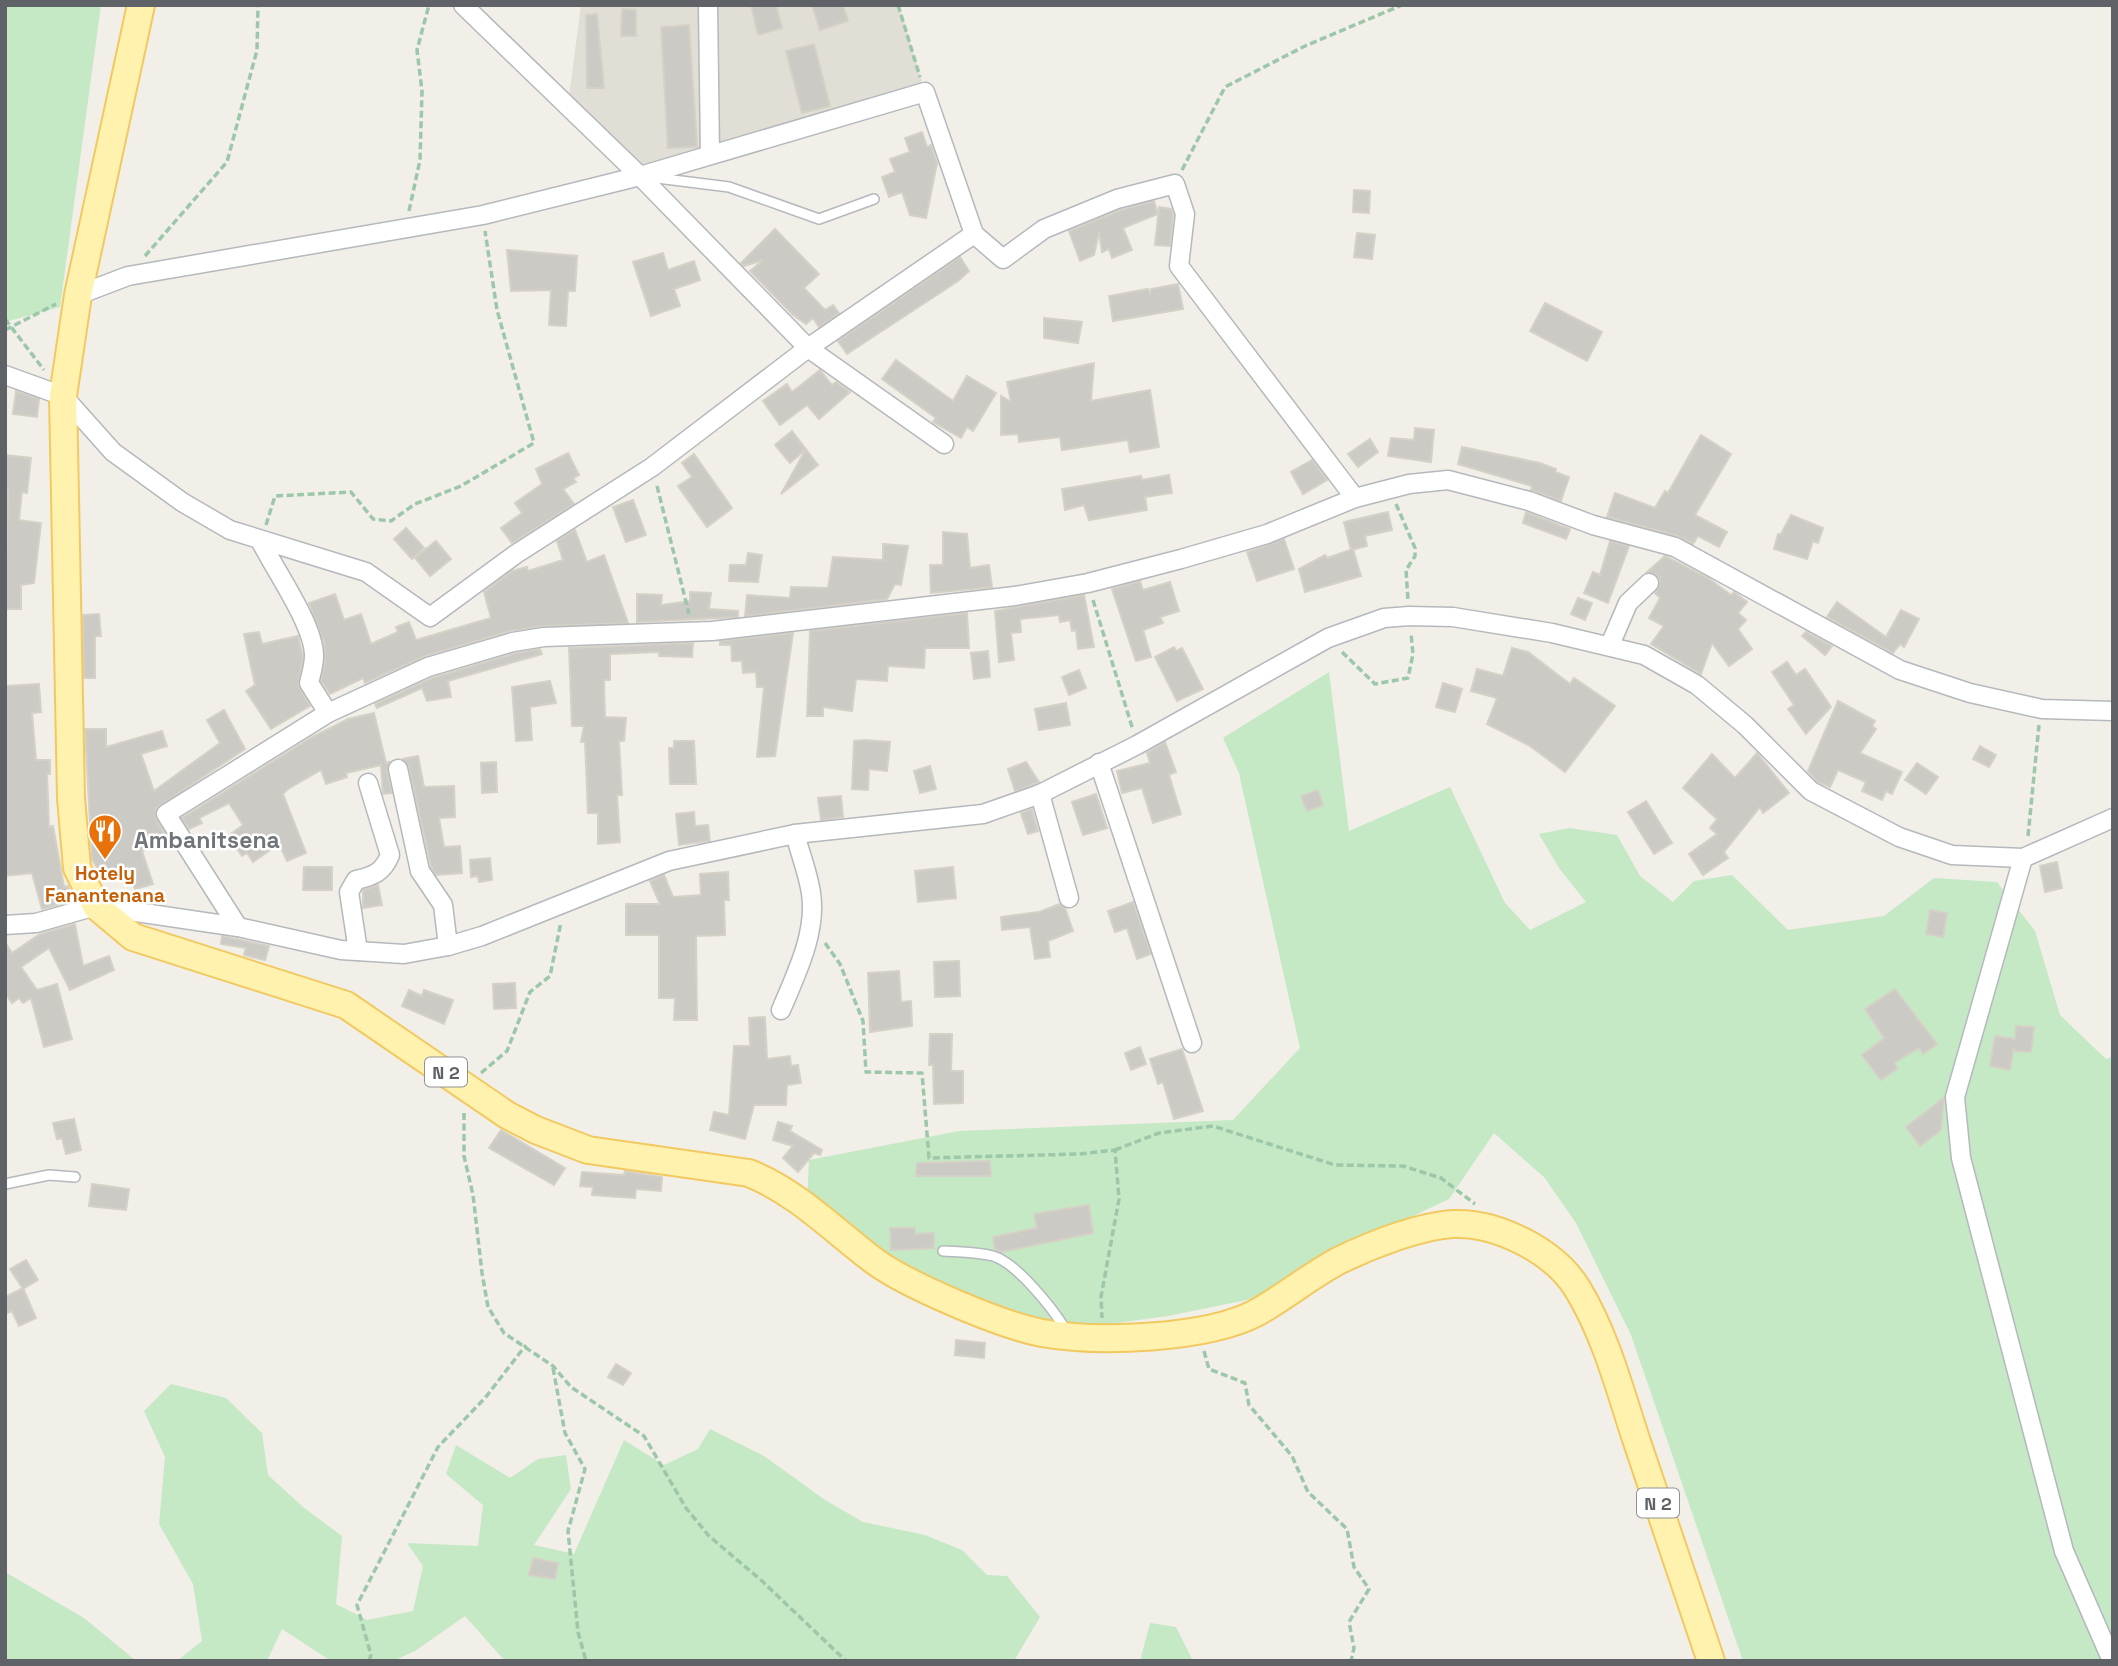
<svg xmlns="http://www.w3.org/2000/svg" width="2118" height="1666" font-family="'Space Grotesk',sans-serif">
	<rect width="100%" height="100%" fill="#f1efe8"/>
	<polygon fill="#e1ded6" points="581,5 899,5 925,92 640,176 568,104"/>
	<g fill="#c5e8c5">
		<polygon points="5,5 101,5 60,307 5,322"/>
		<polygon points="1329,672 1349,831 1450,787 1505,903 1530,930 1586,902 1559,868 1539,834 1569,828 1617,835 1640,876 1673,902 1694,881 1732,875 1788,930 1884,916 1934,878 1997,882 2035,931 2060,1015 2106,1059 2113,1057 2113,1661 1743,1661 1631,1335 1576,1223 1544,1177 1494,1133 1449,1199 1379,1232 1290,1291 1168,1316 1042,1333 961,1303 807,1205 809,1160 959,1131 1233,1120 1300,1048 1239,773 1223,738"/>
		<polygon points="171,1384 226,1398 262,1433 268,1475 303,1507 342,1536 336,1604 367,1620 413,1611 423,1566 407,1543 478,1546 483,1505 446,1474 456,1445 510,1478 538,1459 566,1455 571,1489 534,1545 574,1554 624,1440 664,1465 698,1449 710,1429 764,1456 825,1500 863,1522 925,1535 962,1550 987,1575 1007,1576 1040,1617 1014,1661 505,1661 465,1616 415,1651 393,1661 331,1661 282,1629 267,1661 177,1661 202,1641 193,1584 159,1524 165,1457 144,1411"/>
		<polygon points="5,1572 84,1618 136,1661 5,1661"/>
		<polygon points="1150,1623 1176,1627 1193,1661 1140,1661"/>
	</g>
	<g fill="#cccac5" stroke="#d6d1c6" stroke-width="2">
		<polygon points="751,5 776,5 782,28 758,35"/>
		<polygon points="812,5 843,5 848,21 820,30"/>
		<polygon points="622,9 636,10 636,36 621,36"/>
		<polygon points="597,14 604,88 587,88 586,15"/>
		<polygon points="689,25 697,147 668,148 661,27"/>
		<polygon points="814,44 830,106 802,113 786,51"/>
		<polygon points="922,132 927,147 931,145 937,163 926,218 910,215 902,192 889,197 882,177 895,172 890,159 910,152 905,138"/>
		<polygon points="1354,190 1370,191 1369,213 1353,212"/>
		<polygon points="1154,201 1158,214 1123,228 1132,250 1112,258 1109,249 1102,252 1099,232 1094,255 1080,261 1069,231 1121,210"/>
		<polygon points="1159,207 1171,209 1173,215 1170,246 1155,245"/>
		<polygon points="775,229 819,274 804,288 825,310 833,305 839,313 819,327 813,318 806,324 793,315 750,271 763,260 744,266 741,263"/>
		<polygon points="1357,233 1375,235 1372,259 1354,257"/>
		<polygon points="507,250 577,256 575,291 568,291 566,326 549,325 551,290 511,291"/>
		<polygon points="663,253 668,270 694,261 700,280 674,289 680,306 651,316 633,262"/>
		<polygon points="960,257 969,271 958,281 847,354 838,341"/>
		<polygon points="1178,284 1183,309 1113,321 1109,296 1148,289 1150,295 1151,289"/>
		<polygon points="1545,303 1602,332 1587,361 1530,331"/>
		<polygon points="1044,318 1082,322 1078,343 1044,338"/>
		<polygon points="896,360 953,401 967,376 996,393 973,431 967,427 961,438 933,422 936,418 882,379"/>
		<polygon points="1094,363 1091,401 1150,390 1159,447 1130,452 1128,440 1062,450 1060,437 1019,442 1018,434 1001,435 1001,396 1011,402 1007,382"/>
		<polygon points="820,370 832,385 836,382 850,392 819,419 807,405 780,425 763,401 787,384 792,392"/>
		<polygon points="16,391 39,399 37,417 13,414"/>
		<polygon points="1415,428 1434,430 1431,462 1388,456 1391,438 1414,440"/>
		<polygon points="792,431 818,465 781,494 806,449 790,463 775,445"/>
		<polygon points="1701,435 1731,454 1695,515 1727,532 1719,547 1698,536 1693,544 1678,536 1607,517 1615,493 1655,508 1665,491 1668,493"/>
		<polygon points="1370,439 1378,452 1358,467 1348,454"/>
		<polygon points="1462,447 1540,463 1556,469 1555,472 1569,477 1561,501 1531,490 1532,486 1458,464"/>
		<polygon points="568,453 579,475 573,478 576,482 563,489 574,504 512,543 501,528 522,513 515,503 542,484 536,469"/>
		<polygon points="694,454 732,508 707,527 678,486 692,477 682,463"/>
		<polygon points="5,455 31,458 27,493 22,492 19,520 41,523 34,583 21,585 21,609 5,609 8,491 5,491"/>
		<polygon points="1312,460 1327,480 1303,494 1291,472"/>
		<polygon points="1169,475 1172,493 1145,497 1147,510 1089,520 1084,505 1065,510 1062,489 1141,476 1142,480"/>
		<polygon points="633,500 646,535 626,542 613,507"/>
		<polygon points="1388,512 1392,530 1365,536 1367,546 1351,550 1344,522"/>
		<polygon points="1526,512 1570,529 1566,539 1523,523"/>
		<polygon points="1791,515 1823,528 1818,543 1813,541 1807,559 1774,549 1778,534 1781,534"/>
		<polygon points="406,528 424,548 412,559 394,539"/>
		<polygon points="575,530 587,562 604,555 628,623 544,626 510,631 425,656 365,683 363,678 330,694 321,681 325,660 324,642 309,603 335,594 344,620 361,614 371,644 398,632 396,627 409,622 416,640 491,618 484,592 512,571 527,567 528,571 563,560 557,541"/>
		<polygon points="943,532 967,534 970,568 989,565 992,587 931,593 930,565 943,565"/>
		<polygon points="1284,539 1294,569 1257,581 1247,552"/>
		<polygon points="436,541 451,559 430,576 415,558"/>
		<polygon points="1610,541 1629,546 1608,603 1584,593 1593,572 1600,575"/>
		<polygon points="883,544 908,546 901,585 895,584 887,599 745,616 747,595 790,598 791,587 828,588 833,557 883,560"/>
		<polygon points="1353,549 1361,576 1305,592 1299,569 1325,555 1327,558"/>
		<polygon points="748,553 762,555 758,582 729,581 730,565 746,565"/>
		<polygon points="1665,556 1708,578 1731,595 1734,592 1747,602 1738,613 1746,620 1738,629 1752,649 1729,666 1712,643 1701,674 1651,644 1664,626 1649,618 1660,598 1655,593 1660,581 1657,575 1647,572"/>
		<polygon points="1140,581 1143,590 1170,582 1179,611 1160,617 1163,623 1143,630 1151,657 1136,661 1112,589"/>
		<polygon points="690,592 711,593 709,609 738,611 738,617 637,622 637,594 662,595 661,605 690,601"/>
		<polygon points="1084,595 1094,647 1078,649 1076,630 1072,631 1070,620 1060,622 1059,615 1020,619 1021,632 1011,633 1014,660 999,662 995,611"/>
		<polygon points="1578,598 1592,603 1585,620 1571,614"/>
		<polygon points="1837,602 1886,637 1901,610 1919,619 1904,647 1900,644 1893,653 1827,617"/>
		<polygon points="967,613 969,648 925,648 924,668 888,666 887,681 856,679 852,711 823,707 823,716 807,716 810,631"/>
		<polygon points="99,614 101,636 95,636 95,678 84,678 83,615"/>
		<polygon points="259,632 262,644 298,636 303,657 298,685 310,706 271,729 246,691 255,685 244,634"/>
		<polygon points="1806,632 1832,646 1825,655 1802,636"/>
		<polygon points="793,633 775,756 757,757 764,687 757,687 756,672 743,673 742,661 732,661 731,645 720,645 720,641"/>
		<polygon points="693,643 692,657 659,656 659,652 610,654 610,680 604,680 605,717 626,718 624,741 619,741 622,795 617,795 620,842 598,844 598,813 588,813 585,742 581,742 584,726 572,726 569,648"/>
		<polygon points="1174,647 1176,651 1182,648 1203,689 1177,701 1155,657"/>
		<polygon points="1512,648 1528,652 1570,684 1574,678 1615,706 1565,772 1530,746 1487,724 1497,698 1471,691 1477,669 1503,676"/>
		<polygon points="540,649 542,654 448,681 451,697 427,701 422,688 377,708 375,704 432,678 516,653"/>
		<polygon points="988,651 990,677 974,679 971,653"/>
		<polygon points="1787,662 1796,675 1805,669 1831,707 1806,734 1788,709 1794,705 1772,672"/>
		<polygon points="1079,670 1086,688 1069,695 1062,677"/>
		<polygon points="550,681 556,703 530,707 532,740 516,741 512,687"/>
		<polygon points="1443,683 1462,689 1455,712 1436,707"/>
		<polygon points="39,684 41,712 32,713 36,760 50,760 50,774 47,774 49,827 53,826 64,887 68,886 72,901 42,909 32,873 5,876 5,686"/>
		<polygon points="1838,701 1875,721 1872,726 1876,729 1860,753 1902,772 1892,794 1886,791 1882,800 1862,791 1866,782 1838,770 1830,787 1818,782 1808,771"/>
		<polygon points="1066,703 1070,725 1039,730 1035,709"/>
		<polygon points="224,710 245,749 156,808 156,819 168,839 142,851 153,884 135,889 128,867 106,881 92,860 85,729 106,729 106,747 162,731 167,746 141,754 154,791 220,743 207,720"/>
		<polygon points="374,713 386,763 389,762 387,771 392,793 383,794 381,765 346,773 347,777 326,784 321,770 288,789 283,794 306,853 287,861 279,844 253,862 247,853 242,856 228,836 243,825 229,803 199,818 202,823 189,829 182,818 312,737 348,719"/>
		<polygon points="865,740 890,742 887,771 869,769 868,790 852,789 854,741"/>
		<polygon points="674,741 694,741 696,784 670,784 669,748 674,748"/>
		<polygon points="1165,742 1176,772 1169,775 1181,814 1153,823 1142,788 1122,793 1117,771 1150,763 1147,753"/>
		<polygon points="1980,746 1996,755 1989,767 1973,759"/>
		<polygon points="1757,753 1789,793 1763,813 1760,807 1724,852 1728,858 1703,875 1689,854 1717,834 1710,828 1717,819 1683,788 1712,754 1735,778"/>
		<polygon points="418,756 424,787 454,786 455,817 439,818 444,847 460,846 462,873 436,875 431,866 409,767 403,759"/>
		<polygon points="496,762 497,792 482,793 481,763"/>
		<polygon points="1026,762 1039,782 1015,791 1008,769"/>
		<polygon points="1917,763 1938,777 1926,794 1905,780"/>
		<polygon points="930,766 936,789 920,793 914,771"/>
		<polygon points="1318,790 1323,805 1307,811 1301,796"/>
		<polygon points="1096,794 1107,828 1083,835 1072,802"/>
		<polygon points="841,796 843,817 821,820 818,798"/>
		<polygon points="1646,801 1672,843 1654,854 1628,812"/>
		<polygon points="1032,809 1038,831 1028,834 1021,813"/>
		<polygon points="694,812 695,826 708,825 710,841 679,845 676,814"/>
		<polygon points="490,858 492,880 479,882 478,876 471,877 470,860"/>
		<polygon points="2057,862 2062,888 2045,892 2040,866"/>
		<polygon points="304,867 332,867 332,890 303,890"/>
		<polygon points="953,867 956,898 918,902 915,871"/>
		<polygon points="728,872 729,900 724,900 725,935 696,936 697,1020 674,1020 675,998 659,998 659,935 626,935 626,904 660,904 650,881 664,875 673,897 701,895 700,874"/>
		<polygon points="378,885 382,905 363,908 363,890"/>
		<polygon points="1133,902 1151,954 1137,959 1127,928 1115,932 1108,911"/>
		<polygon points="1060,904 1065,908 1073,931 1048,941 1050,957 1035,959 1030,927 1002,930 1001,917 1039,912"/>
		<polygon points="1930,910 1947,913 1943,937 1926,934"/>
		<polygon points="75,924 83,966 109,956 114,970 70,990 49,948 21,967 37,990 57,984 72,1039 44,1047 31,998 23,1003 19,998 12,1003 5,993 5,942 12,953 40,934"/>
		<polygon points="222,936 269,946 265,960 244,955 246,948 221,944"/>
		<polygon points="959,961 960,996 935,997 934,962"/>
		<polygon points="899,971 901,1002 911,1001 912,1026 870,1032 868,973"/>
		<polygon points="515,983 516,1008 494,1009 493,984"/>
		<polygon points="1895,989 1937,1044 1923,1054 1919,1048 1894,1063 1898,1068 1881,1080 1862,1055 1884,1038 1865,1009"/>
		<polygon points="409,990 422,996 424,990 453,1000 444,1024 402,1006"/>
		<polygon points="765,1017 767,1059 790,1056 791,1066 798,1065 801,1083 787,1085 786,1105 754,1105 745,1139 710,1130 714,1112 729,1115 734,1046 750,1046 749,1018"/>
		<polygon points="2016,1026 2034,1027 2031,1052 2014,1051 2014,1048 2010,1070 1990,1066 1995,1036 2015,1039"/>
		<polygon points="930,1034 952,1034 951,1071 963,1071 963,1103 934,1104 933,1065 929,1065"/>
		<polygon points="1140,1047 1146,1064 1131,1070 1125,1053"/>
		<polygon points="1182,1049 1203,1111 1174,1119 1163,1082 1158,1084 1150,1059"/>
		<polygon points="1944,1098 1941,1130 1920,1146 1906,1127"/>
		<polygon points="74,1119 81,1150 66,1154 62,1138 57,1139 53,1123"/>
		<polygon points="778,1122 792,1126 790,1131 822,1150 820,1155 814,1153 798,1172 783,1158 793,1146 773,1140"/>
		<polygon points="501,1130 565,1168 554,1185 489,1148"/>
		<polygon points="990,1161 991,1176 916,1176 917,1163"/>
		<polygon points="625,1171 662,1177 661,1191 636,1189 635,1198 592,1195 593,1187 580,1186 582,1172 624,1175"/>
		<polygon points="92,1184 129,1189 126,1210 89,1206"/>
		<polygon points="1089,1205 1093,1233 1001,1252 995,1249 993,1237 1037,1228 1034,1214"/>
		<polygon points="890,1228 915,1228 915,1234 934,1233 934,1248 891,1250"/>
		<polygon points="26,1260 38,1280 23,1289 10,1269"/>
		<polygon points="23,1288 36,1318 19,1326 12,1311 5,1314 5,1297"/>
		<polygon points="956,1340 985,1343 984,1358 955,1355"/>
		<polygon points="616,1364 631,1373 623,1385 608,1377"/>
		<polygon points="533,1558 558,1563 555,1579 529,1575"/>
	</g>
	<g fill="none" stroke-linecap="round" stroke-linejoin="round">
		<g stroke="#b5b8bc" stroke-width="12">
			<g id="service">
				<polyline points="649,177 729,187 819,219 874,199"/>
				<polyline points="5,1184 49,1175 75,1177"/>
				<path d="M 943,1251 C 959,1252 977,1252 993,1256 C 1017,1263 1053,1309 1066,1330"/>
			</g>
		</g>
		<g stroke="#b5b8bc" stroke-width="21">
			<g id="minor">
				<polyline points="463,5 640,176 808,348 944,444"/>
				<polyline points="708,5 710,154"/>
				<polyline points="78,295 128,276 483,215 640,176 925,92 974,234 1003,259 1044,229 1117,199 1175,184 1185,214 1179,266 1355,498"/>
				<polyline points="5,375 63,396 113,452 182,502 230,530 366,572 430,617 516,554 652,467 808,348 974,234"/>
				<path d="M 261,542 C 276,572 314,625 314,656 C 314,665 311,675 309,683 L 328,713"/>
				<polyline points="1610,645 1628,603 1649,583"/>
				<polyline points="1099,763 1192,1043"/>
				<polyline points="398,769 420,871 443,905 448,946"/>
				<polyline points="1040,794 1069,898"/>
				<polyline points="2023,858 1955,1097 1961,1158 2064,1551 2112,1661"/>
				<polyline points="5,925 36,923 96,906 238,927 341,950 404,954 448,946 482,936 669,861 795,834 983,814 1040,794 1137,745 1328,638 1384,618 1409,616 1453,617 1552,633 1644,655 1697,685 1745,725 1811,791 1899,837 1952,855 2023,858 2113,818"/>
				<polyline points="238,927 166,814 328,713 428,667 513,642 544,637 712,631 1015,596 1088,583 1181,559 1267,534 1355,498 1409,484 1448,480 1529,501 1593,525 1675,547 1900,670 1970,693 2042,709 2113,711"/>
				<path d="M 358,951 L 349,892 L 356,880 C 374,876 383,872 390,855 L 368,783"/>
				<path d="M 781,1010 C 796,974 817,933 811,893 C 808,873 800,853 795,834"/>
			</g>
		</g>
		<g stroke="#f2c960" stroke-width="30">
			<path id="primary" d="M 141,5 L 78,295 L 63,396 L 71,798 L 77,868 L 96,906 L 133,937 L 346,1005 L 507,1115 L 536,1130 L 588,1150 L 749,1173 C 798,1193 832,1229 873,1260 C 906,1285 1001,1325 1042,1333 C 1098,1343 1206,1339 1256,1313 C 1285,1297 1311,1275 1340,1260 C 1371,1245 1419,1226 1453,1224 C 1497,1222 1554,1251 1577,1288 C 1606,1335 1620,1391 1637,1442 C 1662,1515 1687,1588 1711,1661"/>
		</g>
		<g stroke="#9cc7a9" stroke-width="3.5" stroke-dasharray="7 3.5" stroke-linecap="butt">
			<polyline points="898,5 920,77"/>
			<polyline points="1182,170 1225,87 1305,46 1402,5"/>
			<polyline points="409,211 420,160 422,91 417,50 429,5"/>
			<polyline points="145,256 227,162 257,50 258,5"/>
			<polyline points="5,319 44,370"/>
			<polyline points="5,330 56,304"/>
			<polyline points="657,486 689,614"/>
			<polyline points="1396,504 1415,548 1415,556 1406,570 1408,601"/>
			<polyline points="266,525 275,496 351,492 373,519 391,521 415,504 461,486 534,443 497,310 485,231"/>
			<polyline points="1093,600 1133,730"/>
			<polyline points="1342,652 1375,684 1408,678 1413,654 1411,633"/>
			<polyline points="2028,836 2039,725"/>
			<polyline points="825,943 840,964 863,1021 866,1072 922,1073 929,1158 1079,1154 1115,1150 1119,1199 1101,1297 1102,1318"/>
			<polyline points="481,1073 507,1051 530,992 550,976 561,922"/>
			<polyline points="464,1113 464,1156 473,1195 482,1273 488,1307 504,1333 553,1366 571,1387 644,1436 686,1508 709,1536 762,1581 846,1661"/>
			<polyline points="1115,1150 1159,1133 1213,1126 1335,1165 1403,1166 1441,1178 1475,1204"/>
			<polyline points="1204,1351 1209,1369 1245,1383 1249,1405 1292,1456 1308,1492 1347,1529 1354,1567 1369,1589 1349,1622 1354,1648 1351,1661"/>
			<polyline points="553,1368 565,1433 585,1469 568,1531 578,1632 586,1661"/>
			<polyline points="369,1661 371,1655 357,1605 438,1447 485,1398 526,1345"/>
		</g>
		<use href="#service" stroke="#fff" stroke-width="9"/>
		<use href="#minor" stroke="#fff" stroke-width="18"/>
		<use href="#primary" stroke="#fff2af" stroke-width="26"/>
	</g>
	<defs>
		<g id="restaurant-pin" transform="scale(1.75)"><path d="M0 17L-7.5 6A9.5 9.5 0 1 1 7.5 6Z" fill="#e8710a" stroke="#fff"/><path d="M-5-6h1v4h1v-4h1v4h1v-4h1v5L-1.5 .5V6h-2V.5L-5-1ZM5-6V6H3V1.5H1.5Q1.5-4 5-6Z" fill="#fff"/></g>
	</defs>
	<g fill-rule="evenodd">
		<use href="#restaurant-pin" x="105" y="831"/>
	</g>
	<g text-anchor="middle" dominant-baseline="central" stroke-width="5" stroke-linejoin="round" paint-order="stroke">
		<g fill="#fff" stroke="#8f9295" stroke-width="2">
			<rect x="425" y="1057.5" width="42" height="29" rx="5"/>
			<rect x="1637" y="1488.5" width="42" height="29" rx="5"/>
		</g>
		<g font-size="18" font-weight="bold" fill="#5f6368">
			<text x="446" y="1072">N 2</text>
			<text x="1658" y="1503">N 2</text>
		</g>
		<g font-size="19" font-weight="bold" fill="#c56008" stroke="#fff">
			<text x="105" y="873">Hotely<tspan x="105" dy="22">Fanantenana</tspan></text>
		</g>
		<g font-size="23" font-weight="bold" fill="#70757a" stroke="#fff">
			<text x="207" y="840">Ambanitsena</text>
		</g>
	</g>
	<rect width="2118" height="1666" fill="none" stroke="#5f6368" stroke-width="14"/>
</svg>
